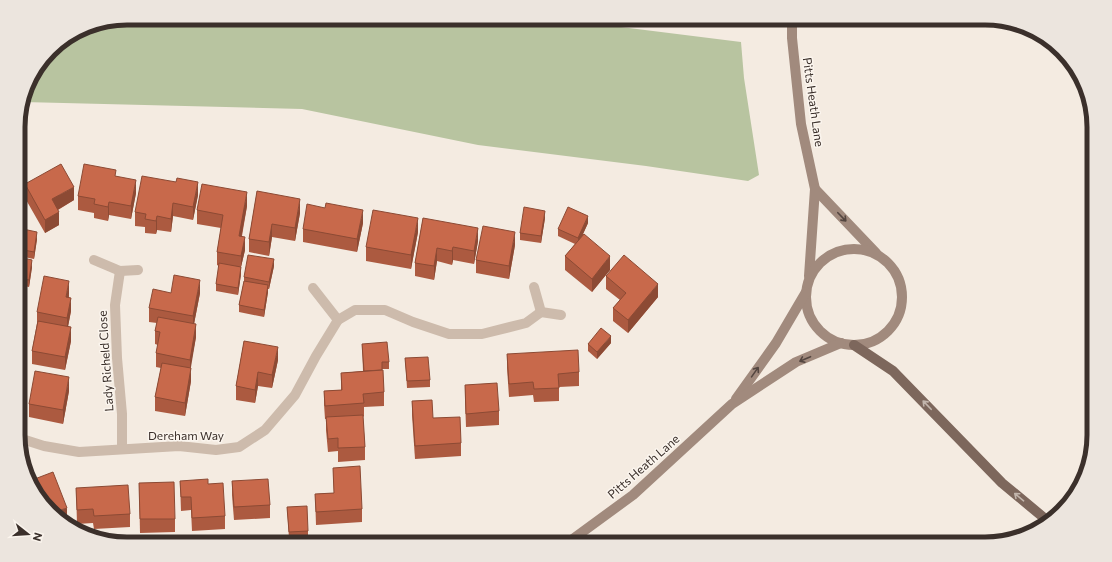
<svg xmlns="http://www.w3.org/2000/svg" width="1112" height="562" font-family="Commissioner,sans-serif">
	<rect width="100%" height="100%" fill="#f4ebe1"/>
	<polygon fill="#b8c4a0" points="127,18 549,18 741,42 744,78 759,175 748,181 646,166 478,145 302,109 23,102 29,79 55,45 86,26"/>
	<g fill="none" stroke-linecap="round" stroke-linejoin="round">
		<g stroke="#cdbbac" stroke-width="10">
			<polyline points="94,260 120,271 138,270"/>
			<polyline points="120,271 115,305 117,358 122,414 122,449"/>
			<polyline points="534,287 541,312 561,315"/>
			<polyline points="313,288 338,320"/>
			<polyline points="19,438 44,446 79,452 179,446 216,450 239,447 265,430 295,395 316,356 338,320 355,310 385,310 413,322 449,334 482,334 526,323 541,312"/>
		</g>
		<g stroke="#a18a7d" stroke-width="10">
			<polyline points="792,18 792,38 801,124 815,189 809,276"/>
			<polyline points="815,189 876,253"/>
			<circle cx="854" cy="297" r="48"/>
			<polyline points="736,399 776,343 806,292"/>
			<polyline points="566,544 633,495 732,404 796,362 841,343"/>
		</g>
		<polyline stroke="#7d675c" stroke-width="10" points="854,345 893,371 1002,483 1049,522"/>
	</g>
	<g fill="#ac5a40">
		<polygon points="116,176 136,193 131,219 109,215 108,221 94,218 94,213 78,210 78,196"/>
		<polygon points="25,184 74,200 58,210 59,225 45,233 25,198"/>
		<polygon points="257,191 300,213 295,241 272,237 269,256 249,252 249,239"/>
		<polygon points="198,195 193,220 173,216 171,232 157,230 156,234 145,233 145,227 135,226 135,212"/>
		<polygon points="247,206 242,236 245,250 241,267 241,274 238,295 216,291 216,284 219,266 217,265 217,252 221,228 197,224 197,210"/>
		<polygon points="423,218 478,241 474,264 453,260 452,265 437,261 434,280 415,276 415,263"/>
		<polygon points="545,218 541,243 520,240 520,233"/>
		<polygon points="363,223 357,252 303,242 303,229"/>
		<polygon points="588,223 583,234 610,270 592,292 565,270 565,256 575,244 558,236 558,229"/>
		<polygon points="18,228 37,239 34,259 19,256"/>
		<polygon points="418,232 411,269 366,261 366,247"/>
		<polygon points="515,245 509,279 476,273 476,260"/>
		<polygon points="19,257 32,267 29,287 19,285"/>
		<polygon points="274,266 269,289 268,289 268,292 264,317 239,312 239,305 244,281 244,277"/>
		<polygon points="606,276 658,297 628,333 613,321 613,308 620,300 606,289"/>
		<polygon points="171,293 200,293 194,324 196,337 190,368 191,381 185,416 155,411 155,397 161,368 156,367 156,353 158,345 155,344 155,331 157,323 149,322 149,308"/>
		<polygon points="69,294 69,297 71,311 68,327 71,341 65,370 32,364 32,351 37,323 37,312"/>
		<polygon points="244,341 278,360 272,388 258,386 255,403 236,400 236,386"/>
		<polygon points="611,343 597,359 588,351 588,344"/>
		<polygon points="362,344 389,362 389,369 382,369 384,392 384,406 364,407 364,416 363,417 365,447 365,460 338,462 338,451 328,452 326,430 326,419 325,419 324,404 324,391 341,390 341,373 363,371"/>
		<polygon points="507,354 579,372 579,386 559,387 559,401 534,402 533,395 509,397 507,368"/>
		<polygon points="405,358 430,380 430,387 407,388"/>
		<polygon points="465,385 499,411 499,425 466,427 465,399"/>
		<polygon points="69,391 63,424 29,417 29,404"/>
		<polygon points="412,401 461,443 461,456 415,459 412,415"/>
		<polygon points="333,468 362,509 362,522 316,525 315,494 334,493"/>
		<polygon points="180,481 208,484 225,516 225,529 192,531 191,510 181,511"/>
		<polygon points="232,481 270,505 270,518 234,520 232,495"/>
		<polygon points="139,483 175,519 175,532 140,533"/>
		<polygon points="76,488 130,514 130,527 94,529 93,523 77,524"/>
		<polygon points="287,507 308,531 308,538 289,539"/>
	</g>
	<g fill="#8c4a34">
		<polygon points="136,180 136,193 131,219 131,206"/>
		<polygon points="198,182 198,195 193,220 193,207"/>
		<polygon points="74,187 74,200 52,213 52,199"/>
		<polygon points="247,192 247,206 239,249 239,236"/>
		<polygon points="300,199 300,213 295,241 295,228"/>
		<polygon points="109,202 109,215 108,221 108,207"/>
		<polygon points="173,203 173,216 171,232 171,219"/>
		<polygon points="363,210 363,223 357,252 357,239"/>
		<polygon points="545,211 545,218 541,243 541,236"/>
		<polygon points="59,212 59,225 45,233 45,220"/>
		<polygon points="157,216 157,230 156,234 156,221"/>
		<polygon points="588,216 588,223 578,245 578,238"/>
		<polygon points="418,218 418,232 411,269 411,255"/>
		<polygon points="272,224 272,237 269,256 269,242"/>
		<polygon points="478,228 478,241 474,264 474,251"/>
		<polygon points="37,232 37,239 34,259 34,252"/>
		<polygon points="515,232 515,245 509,279 509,266"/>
		<polygon points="245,237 245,250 241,267 241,274 238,295 238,288 241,270 241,256"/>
		<polygon points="453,247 453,260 452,265 452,251"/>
		<polygon points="437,248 437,261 434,280 434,266"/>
		<polygon points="610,256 610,270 592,292 592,279"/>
		<polygon points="274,259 274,266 269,289 269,282"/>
		<polygon points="32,260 32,267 29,287 29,280"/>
		<polygon points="200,280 200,293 193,329 193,316"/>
		<polygon points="69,281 69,294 66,310 66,297"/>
		<polygon points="658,284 658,297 628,333 628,320"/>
		<polygon points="268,285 268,292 264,317 264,310"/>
		<polygon points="71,298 71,311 67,331 67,318"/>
		<polygon points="196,324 196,337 190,373 190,360"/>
		<polygon points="71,327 71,341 65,370 65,357"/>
		<polygon points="611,336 611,343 597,359 597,352"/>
		<polygon points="278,347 278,360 272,388 272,375"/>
		<polygon points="191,368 191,381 185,416 185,403"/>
		<polygon points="258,372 258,386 255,403 255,390"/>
		<polygon points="69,377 69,391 63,424 63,410"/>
		<polygon points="67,508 67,521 65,521 54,512"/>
	</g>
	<g fill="#c8694b" stroke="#8c4a34">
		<polygon points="61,164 74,187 52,199 59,212 45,220 25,184"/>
		<polygon points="84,164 116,170 115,176 136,180 131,206 109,202 108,207 94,204 95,199 78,196"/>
		<polygon points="142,176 176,182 177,178 198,182 193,207 173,203 171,219 157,216 156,221 145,219 146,214 135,212"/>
		<polygon points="202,184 247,192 239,236 245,237 241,256 217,252 223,215 197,210"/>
		<polygon points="257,191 300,199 295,228 272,224 269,242 249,239"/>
		<polygon points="326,203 363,210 357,239 303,229 307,204 325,208"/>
		<polygon points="524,207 545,211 541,236 520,233"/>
		<polygon points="568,207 588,216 578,238 558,229"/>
		<polygon points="373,210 418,218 411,255 366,247"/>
		<polygon points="423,218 478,228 474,251 453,247 452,251 437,248 434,266 415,263"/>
		<polygon points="483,226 515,232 509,266 476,260"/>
		<polygon points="18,228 37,232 34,252 19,249"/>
		<polygon points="584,234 610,256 592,279 565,256"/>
		<polygon points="248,255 274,259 269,282 244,277"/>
		<polygon points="624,255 658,284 628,320 613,308 626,293 606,276"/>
		<polygon points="19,257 32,260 29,280 19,278"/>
		<polygon points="219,263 241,267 238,288 216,284"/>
		<polygon points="174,275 200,280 193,316 149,308 153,289 171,293"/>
		<polygon points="44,276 69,281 66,297 71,298 67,318 37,312"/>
		<polygon points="244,281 268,285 264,310 239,305"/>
		<polygon points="158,317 196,324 190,360 156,353 160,332 155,331"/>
		<polygon points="38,321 71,327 65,357 32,351"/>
		<polygon points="601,328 611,336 597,352 588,344"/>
		<polygon points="244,341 278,347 272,375 258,372 255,390 236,386"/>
		<polygon points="387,342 389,362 382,362 382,370 364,371 362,344"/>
		<polygon points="578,350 579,372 558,374 559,388 534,389 533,382 509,384 507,354"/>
		<polygon points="428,357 430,380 407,381 405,358"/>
		<polygon points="162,363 191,368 185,403 155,397"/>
		<polygon points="383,370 384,392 363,394 364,403 325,406 324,391 342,390 341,373"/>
		<polygon points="35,371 69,377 63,410 29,404"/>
		<polygon points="497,383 499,411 466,414 465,385"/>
		<polygon points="432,400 433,418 460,417 461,443 415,446 412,401"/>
		<polygon points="363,415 365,447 338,448 338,438 328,439 326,417"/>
		<polygon points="360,466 362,509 316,512 315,494 334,493 333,468"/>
		<polygon points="53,472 67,508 54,512 40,501 32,480"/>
		<polygon points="208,479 208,484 223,483 225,516 192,518 191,497 181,497 180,481"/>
		<polygon points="268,479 270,505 234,507 232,481"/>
		<polygon points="174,482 175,519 140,519 139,483"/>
		<polygon points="128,485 130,514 94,516 93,509 77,510 76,488"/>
		<polygon points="307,506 308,531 289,532 287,507"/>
	</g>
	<defs><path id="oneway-shaft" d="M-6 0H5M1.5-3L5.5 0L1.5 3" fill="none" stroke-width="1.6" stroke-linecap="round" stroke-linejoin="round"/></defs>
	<g stroke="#544640">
		<use href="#oneway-shaft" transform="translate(842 217) rotate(46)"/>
		<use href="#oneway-shaft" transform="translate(805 359) rotate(157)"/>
		<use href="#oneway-shaft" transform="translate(755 372) rotate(-55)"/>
	</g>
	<g stroke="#c2b5ac">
		<use href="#oneway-shaft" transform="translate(927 405) rotate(-134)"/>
		<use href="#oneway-shaft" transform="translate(1019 497) rotate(-140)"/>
	</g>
	<g text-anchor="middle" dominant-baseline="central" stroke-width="3" stroke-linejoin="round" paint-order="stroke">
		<g font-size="12" fill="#3b302b" stroke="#fbf5ee">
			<text transform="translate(814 102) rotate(82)">Pitts Heath Lane</text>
			<text transform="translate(105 361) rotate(-94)">Lady Richeld Close</text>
			<text x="186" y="435">Dereham Way</text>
			<text transform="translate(643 466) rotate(-41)">Pitts Heath Lane</text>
		</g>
	</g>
	<path d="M0 0H1112V562H0ZM127 25H985A102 102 0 0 1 1087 127V435A102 102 0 0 1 985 537H127A102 102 0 0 1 25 435V127A102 102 0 0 1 127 25Z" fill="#ece5de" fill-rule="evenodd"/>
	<path fill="none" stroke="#3b302b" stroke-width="5" d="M127 25H985A102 102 0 0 1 1087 127V435A102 102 0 0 1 985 537H127A102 102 0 0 1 25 435V127A102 102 0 0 1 127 25Z"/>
	<g transform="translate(28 534) rotate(107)" stroke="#fbf5ee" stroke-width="3" paint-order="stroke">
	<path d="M0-3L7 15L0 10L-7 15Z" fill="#3b302b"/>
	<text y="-6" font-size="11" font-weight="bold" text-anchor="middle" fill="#3b302b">N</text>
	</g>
</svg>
